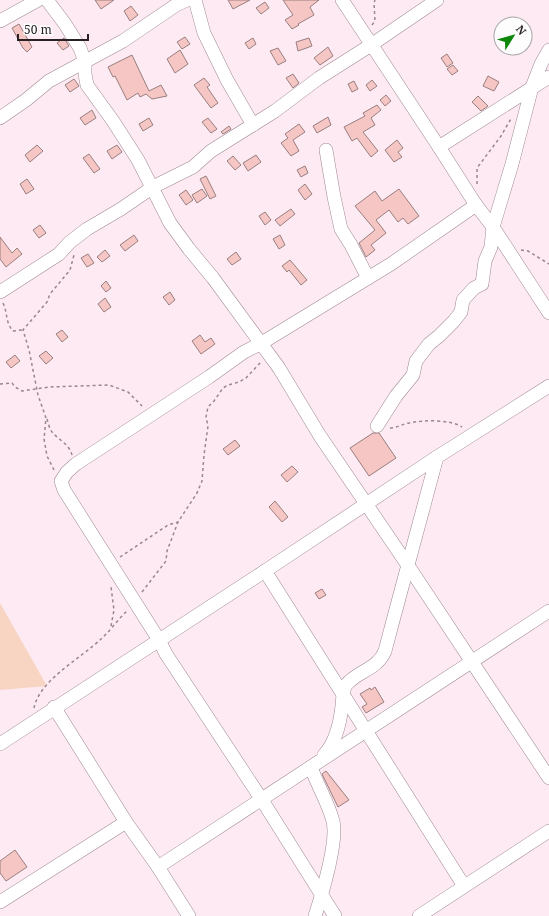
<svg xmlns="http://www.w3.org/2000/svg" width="549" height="916" font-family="'Noto Serif',serif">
	<rect width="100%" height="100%" fill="#fdeaf2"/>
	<polygon fill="#f8d5c2" points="0,603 47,686 0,690"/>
	<g fill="#f6c6c5" stroke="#987f7f">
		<polygon points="95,0 114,0 101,9"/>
		<polygon points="228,0 250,0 233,9"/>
		<polygon points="283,0 319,0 310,7 314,15 298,24 299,25 292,29 285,20 293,15"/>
		<polygon points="265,2 269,8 261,14 256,8"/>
		<polygon points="131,6 138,15 130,21 124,11"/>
		<polygon points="19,24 32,47 27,52 23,48 12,28"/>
		<polygon points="185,37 190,44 182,49 177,42"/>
		<polygon points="64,38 69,46 63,50 57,43"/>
		<polygon points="253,38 256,44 249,49 245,43"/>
		<polygon points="309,38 312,46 298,51 296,42"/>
		<polygon points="328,47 333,56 320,65 314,58"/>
		<polygon points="278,48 286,61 278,65 270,51"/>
		<polygon points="180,50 188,64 175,73 167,59"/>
		<polygon points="447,54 453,63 447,67 441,58"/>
		<polygon points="132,55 149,91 161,85 167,96 152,99 146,94 140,97 138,93 127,100 115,76 113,77 108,67"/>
		<polygon points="453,65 458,71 452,75 447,69"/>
		<polygon points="293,74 299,83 293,88 286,78"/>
		<polygon points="488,76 499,82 494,91 483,86"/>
		<polygon points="204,78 210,85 207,87 218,103 211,108 194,85"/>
		<polygon points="74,79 79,86 70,92 65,85"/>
		<polygon points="372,80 377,86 370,91 366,85"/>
		<polygon points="354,81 358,89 352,92 348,84"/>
		<polygon points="386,95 391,101 385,106 380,100"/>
		<polygon points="478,96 488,106 481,111 472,102"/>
		<polygon points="377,105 381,110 371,118 375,125 363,132 378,151 371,157 357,138 352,141 344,127 365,116 363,113"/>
		<polygon points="92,110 96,118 85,125 80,118"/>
		<polygon points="328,117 331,125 317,133 313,126"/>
		<polygon points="149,118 153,125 143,131 139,124"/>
		<polygon points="208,118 217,129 211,133 202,122"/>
		<polygon points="299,124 305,132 293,140 299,151 291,156 281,143 288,138 285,134"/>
		<polygon points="229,126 231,129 223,134 221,132"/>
		<polygon points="397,140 403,148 398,152 402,157 394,162 385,150"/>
		<polygon points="37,145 43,151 30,162 25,155"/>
		<polygon points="117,145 122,152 112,159 107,151"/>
		<polygon points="89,154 100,169 94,173 83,158"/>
		<polygon points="256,155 261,162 248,171 243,163"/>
		<polygon points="233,156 241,165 235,170 227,161"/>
		<polygon points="305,166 308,173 301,177 297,170"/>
		<polygon points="206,176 216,196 210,199 200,179"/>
		<polygon points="27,179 34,189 26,194 20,184"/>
		<polygon points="305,184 312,194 305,200 298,190"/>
		<polygon points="202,189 207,196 197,203 192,195"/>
		<polygon points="399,189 419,216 408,224 403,218 398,222 389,210 376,220 386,233 371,245 375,250 366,257 359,243 375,230 355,206 375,191 382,201"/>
		<polygon points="186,190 193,200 186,205 179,195"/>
		<polygon points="291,209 295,214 280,226 275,220"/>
		<polygon points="265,212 271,220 265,225 259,216"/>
		<polygon points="40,225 46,233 39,238 33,230"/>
		<polygon points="134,235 138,241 125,251 120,245"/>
		<polygon points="280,235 285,245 279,249 273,239"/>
		<polygon points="0,237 12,253 17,248 22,254 6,267 0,259"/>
		<polygon points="105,250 110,256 102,262 97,257"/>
		<polygon points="236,252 241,259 232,265 227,259"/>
		<polygon points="88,254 94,263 87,267 81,258"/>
		<polygon points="290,260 307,280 301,285 289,270 287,272 282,266"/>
		<polygon points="106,281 111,288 106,292 101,286"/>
		<polygon points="170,292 175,300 169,305 163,297"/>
		<polygon points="105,298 111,307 104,312 98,304"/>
		<polygon points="62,330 68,337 62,342 56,334"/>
		<polygon points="200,335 205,342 211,338 215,344 201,354 192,341"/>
		<polygon points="46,351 53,358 46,364 39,356"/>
		<polygon points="15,355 20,361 11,368 6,362"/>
		<polygon points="373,433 379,433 396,458 369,476 350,448"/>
		<polygon points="235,440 240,446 228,455 223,449"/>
		<polygon points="292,466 298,472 287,482 281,475"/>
		<polygon points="275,501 288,517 282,522 269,507"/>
		<polygon points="322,589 326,595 319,599 315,593"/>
		<polygon points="375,687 384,702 366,713 362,707 367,704 360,694 370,688 371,690"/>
		<polygon points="326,771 349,800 338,807 322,774"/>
		<polygon points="15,850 27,867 6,881 0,873 0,861"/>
	</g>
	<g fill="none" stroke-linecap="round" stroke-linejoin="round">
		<g stroke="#9f8892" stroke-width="14">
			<g id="minor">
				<polyline points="47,0 65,24 80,48 85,62 85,74 87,85 113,121 138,160 170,223 189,249 213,278 279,368 320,436 407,564 549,778"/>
				<polyline points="195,0 204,33 227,80 253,125"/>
				<polyline points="342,0 439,147 476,205 493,227 549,313"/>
				<polyline points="0,21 38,0"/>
				<polyline points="0,118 26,100 49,81 123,41 176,5 187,0"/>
				<polyline points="439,147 549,77"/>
				<polyline points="326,150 334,197 341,229 351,245 368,278"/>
				<polyline points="0,292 59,254 70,242 87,229 121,209 153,187 193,167 211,151 275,111 319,78 371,45 437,0"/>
				<polyline points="377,426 396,396 413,375 416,361 429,344 439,336 454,321 461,312 463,300 474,288 482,284 485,261 491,247 493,227 512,164 532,87 541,64 549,50"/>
				<polyline points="265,571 464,886"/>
				<polyline points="54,707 126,822 158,867 189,916"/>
				<polyline points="0,744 265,571 437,457 549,386"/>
				<path d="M 324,755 C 336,742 340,724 342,706 C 343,699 342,692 346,685 C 357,671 377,670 385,651 C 402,586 420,521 437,457"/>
				<path d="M 311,767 C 317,785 328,802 333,821 C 338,842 322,894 315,916"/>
				<polyline points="158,867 549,611"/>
				<polyline points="0,902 126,822"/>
				<polyline points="335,916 262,800 166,654 159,640 64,490 61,481 67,472 76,464 209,377 244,352 260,344 391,264 476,205"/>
				<polyline points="419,916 549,831"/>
			</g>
		</g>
		<g stroke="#96888e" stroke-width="1.5" stroke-dasharray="3 3" stroke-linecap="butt">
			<polyline points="372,25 375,21 374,3 375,0"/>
			<polyline points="477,184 477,168 501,136 512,117"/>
			<polyline points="521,250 528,251 549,264"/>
			<path d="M 3,303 C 8,313 5,322 13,331 L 22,330"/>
			<polyline points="0,384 12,383 15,387 22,391 49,387 109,385 128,392 142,406"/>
			<path d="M 47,419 C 48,422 49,426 50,429 C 56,439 69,443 72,455"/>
			<path d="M 390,428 C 397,428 402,424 409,423 C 422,420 450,419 462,427"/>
			<polyline points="54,470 47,456 44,439 46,418 38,395 29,350 23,330 47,302 50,294 70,270 74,255"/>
			<polyline points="120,557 168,525 178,522"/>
			<polyline points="142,592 166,561 167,551 178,522 197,493 202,481 204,455 208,426 206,417 208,407 214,401 223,388 228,385 239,382 246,378 261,362"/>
			<polyline points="111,626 114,610 111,587"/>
			<path d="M 34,708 C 39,680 83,657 102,638 C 111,630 118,619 127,611"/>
		</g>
		<use href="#minor" stroke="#fff" stroke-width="13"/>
	</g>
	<g transform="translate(513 36) rotate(53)"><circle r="19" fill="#fdfdfd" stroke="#a8a5a6"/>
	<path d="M0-3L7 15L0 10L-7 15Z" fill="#0c8709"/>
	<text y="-6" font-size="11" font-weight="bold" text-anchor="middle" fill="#292024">N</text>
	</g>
	<path d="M18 34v6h70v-6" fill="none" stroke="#292024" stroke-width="2"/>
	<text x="24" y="34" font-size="12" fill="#292024" stroke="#fdfdfd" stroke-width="3" paint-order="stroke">50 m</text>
</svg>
